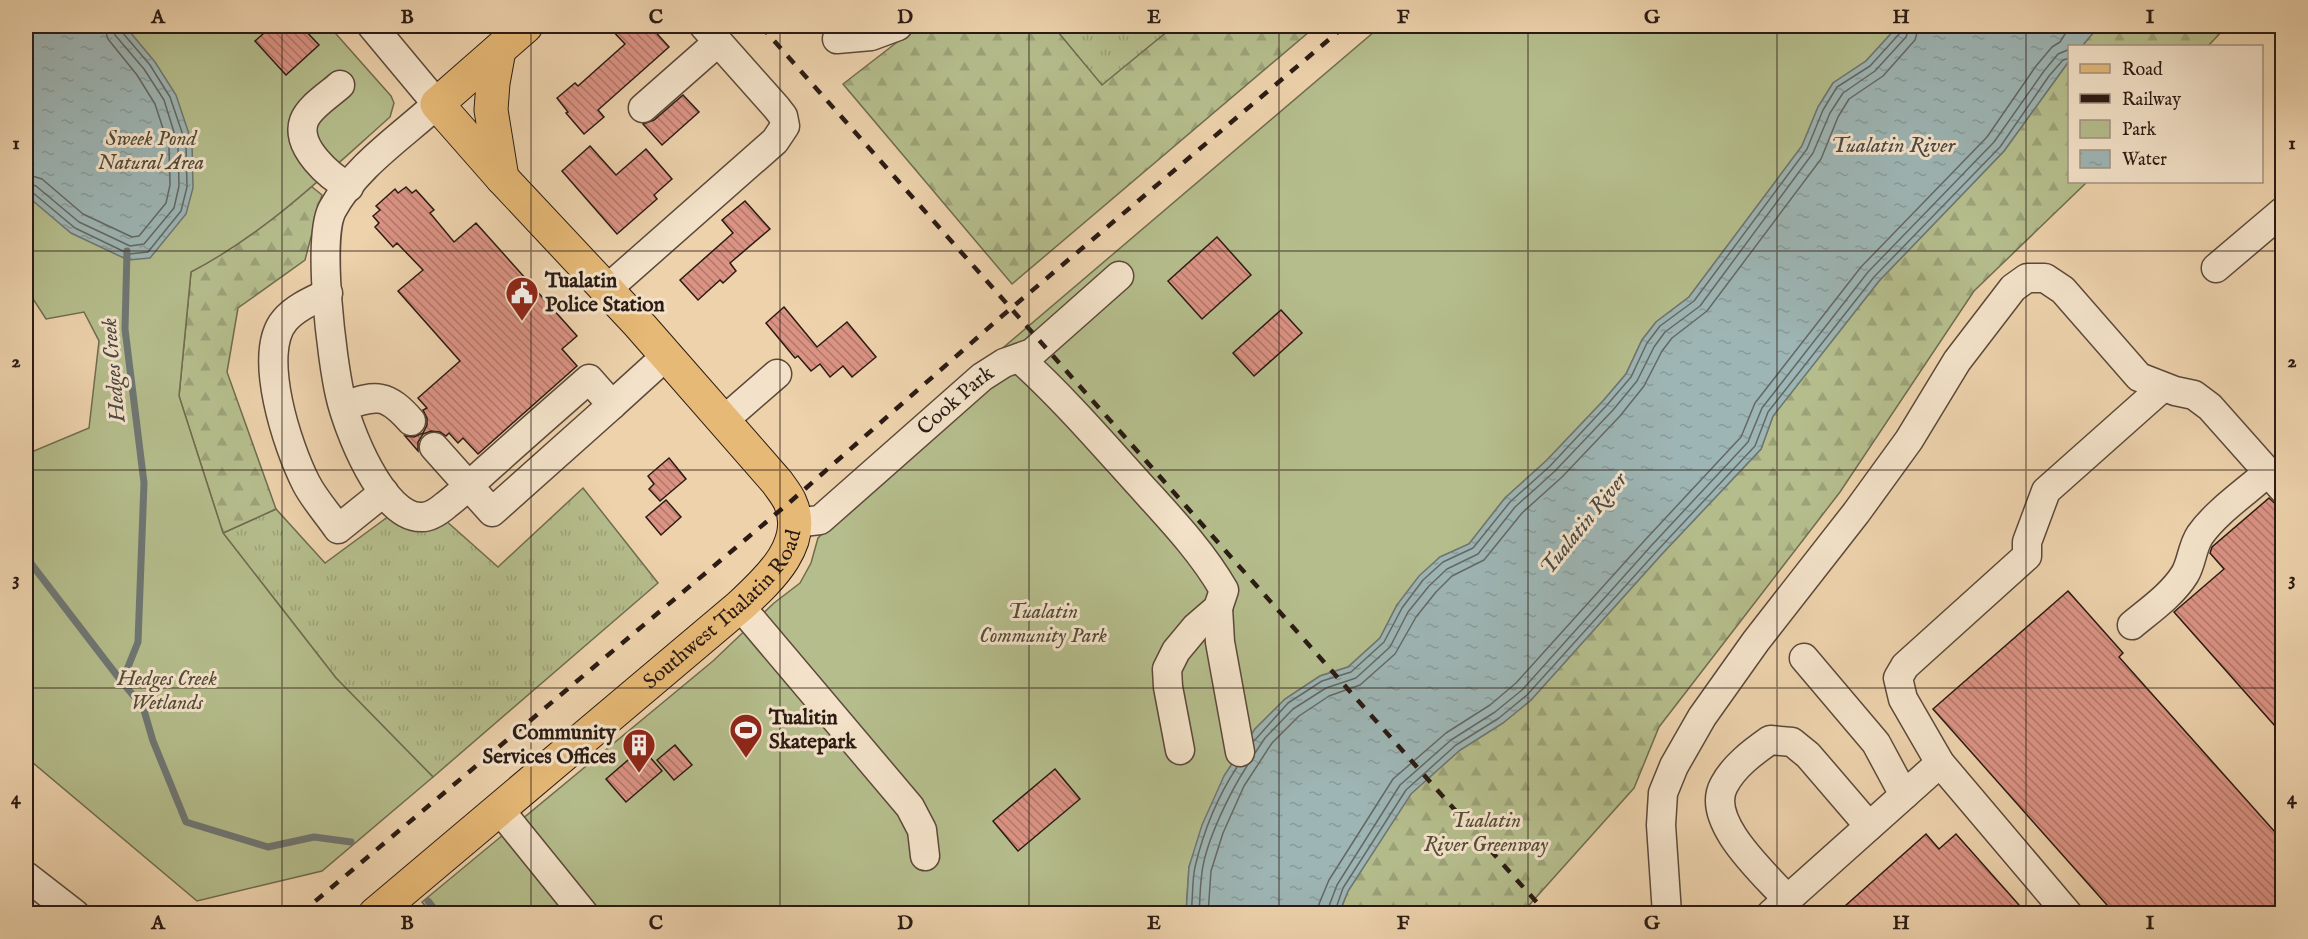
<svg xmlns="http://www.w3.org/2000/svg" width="2308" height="939" font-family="'IM FELL English',serif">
	<defs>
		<pattern id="grass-tufts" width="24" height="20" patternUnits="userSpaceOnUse" patternTransform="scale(1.5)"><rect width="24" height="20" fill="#b5bd8c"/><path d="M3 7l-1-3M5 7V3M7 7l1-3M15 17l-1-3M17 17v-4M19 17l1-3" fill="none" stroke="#9ca278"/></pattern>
		<pattern id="forest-firs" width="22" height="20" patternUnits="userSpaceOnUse" patternTransform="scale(1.5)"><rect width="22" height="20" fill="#b5bd8c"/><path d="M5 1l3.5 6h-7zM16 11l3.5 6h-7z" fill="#9ca278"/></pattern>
		<pattern id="water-ripples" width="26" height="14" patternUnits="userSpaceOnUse" patternTransform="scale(1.5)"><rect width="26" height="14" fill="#9db5b4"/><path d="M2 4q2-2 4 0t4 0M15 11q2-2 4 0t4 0" fill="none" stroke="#879b9a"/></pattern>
		<pattern id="building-back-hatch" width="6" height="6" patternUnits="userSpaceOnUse" patternTransform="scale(1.5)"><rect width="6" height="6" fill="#db9384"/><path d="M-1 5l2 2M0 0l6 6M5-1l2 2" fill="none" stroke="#b2776b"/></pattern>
	</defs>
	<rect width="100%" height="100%" fill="#edd2ac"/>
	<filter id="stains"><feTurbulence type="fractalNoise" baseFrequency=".00333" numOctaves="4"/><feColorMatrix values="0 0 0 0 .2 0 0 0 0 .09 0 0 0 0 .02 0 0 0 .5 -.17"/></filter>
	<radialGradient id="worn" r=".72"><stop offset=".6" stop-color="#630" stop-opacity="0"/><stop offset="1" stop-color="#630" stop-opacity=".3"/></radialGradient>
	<g fill="url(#grass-tufts)" stroke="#706c50" stroke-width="1.5">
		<polygon points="1053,26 1174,26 1102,86"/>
		<polygon points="583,488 658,583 433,777 336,678 223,533 276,509 325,563 389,516 445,520 498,567"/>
	</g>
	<g fill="url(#forest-firs)" stroke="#706c50" stroke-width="1.5">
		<polygon points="918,26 1053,26 1102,85 1174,26 1316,26 1012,284 843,84"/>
		<polygon points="2099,26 2227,26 2208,46 2082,46"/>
		<polygon points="2069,61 2070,182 2087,182 1974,291 1840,492 1659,727 1634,788 1522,913 1339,914 1348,891 1410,794 1460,750 1503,723 1531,700 1661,555 1761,449 1773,416 1879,281 2004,151"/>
		<polygon points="280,161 322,195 305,260 238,308 227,372 276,509 223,533 179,396 191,272"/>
	</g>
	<g fill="#b5bd8c" stroke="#706c50" stroke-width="1.5">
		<path d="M 26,26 L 329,26 L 391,96 L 394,103 L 390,117 C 327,173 266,233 191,272 L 179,396 L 223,533 L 336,678 L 433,777 L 322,871 L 197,901 L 26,757 L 26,450 L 34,451 L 89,428 L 99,341 L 84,312 L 46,319 L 26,288 Z"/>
		<polygon points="1381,26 1898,26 1866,61 1833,83 1818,107 1802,146 1689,297 1656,322 1642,340 1626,374 1603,401 1546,461 1505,498 1469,544 1440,557 1397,605 1380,638 1348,667 1320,676 1285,699 1255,729 1224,776 1189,867 1186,913 432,914 422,902 713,661 774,603 800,583 811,563 818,538 830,526 830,495"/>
	</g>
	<g fill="url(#water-ripples)" stroke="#6f7774" stroke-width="1.5">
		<polygon points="26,26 125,26 155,62 176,95 192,143 193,188 186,214 150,258 128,260 71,233 26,195"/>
		<polygon points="1898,26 2099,26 2082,46 2070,46 2069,61 2004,151 1879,281 1773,416 1761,449 1661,555 1531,700 1503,723 1460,750 1411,794 1348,891 1339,913 1186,914 1189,867 1202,825 1224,776 1255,729 1285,699 1320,676 1348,667 1380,638 1397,605 1419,576 1440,557 1469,544 1505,498 1546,461 1603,401 1626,374 1642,340 1656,322 1689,297 1802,146 1818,107 1833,83 1866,61"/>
	</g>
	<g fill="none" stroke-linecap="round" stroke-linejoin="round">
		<g stroke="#646864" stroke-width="1.5">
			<polyline points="26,174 42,179 83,214 132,237 139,236 166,203 170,185 169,147 155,104 137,75 108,39 104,26"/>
			<polyline points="26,183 36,186 79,222 130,246 144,244 174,208 179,186 178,145 164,100 144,69 115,35 113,26"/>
			<polyline points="26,191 32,192 75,228 129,254 148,252 181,211 187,187 186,144 170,97 150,65 122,32 121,26"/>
			<polyline points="1254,741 1288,703 1322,681 1351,672 1384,642 1402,608 1423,580 1443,562 1473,548 1510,502 1550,466 1607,405 1631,377 1647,343 1660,326 1694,301 1807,149 1823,110 1837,87 1870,66 1901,32 1902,26"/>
			<polyline points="1255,753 1265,738 1293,709 1326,688 1356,678 1390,647 1408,612 1429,586 1447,569 1478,554 1515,507 1555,471 1613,410 1637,381 1654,347 1665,332 1700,306 1813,153 1830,113 1843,93 1875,71 1906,37 1910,26"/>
			<path d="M 1191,914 C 1193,898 1192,881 1195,867 C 1203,833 1218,796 1237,767"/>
			<path d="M 1199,914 C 1200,900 1200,886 1202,872 C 1206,841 1230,792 1247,766"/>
			<polyline points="1208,914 1211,871 1223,833 1244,786 1272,743 1299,716 1329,696 1360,685 1395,654 1416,617 1436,592 1452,576 1484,560 1522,513 1562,477 1620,416 1644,386 1662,351 1672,338 1707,311 1821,159 1838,117 1849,99 1883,76 1915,40 1919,26"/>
			<polyline points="1317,914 1319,904 1329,880 1393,779 1446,733 1490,705 1516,683 1645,540 1741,437 1755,403 1861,267 1987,137 2036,66 2052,47 2060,42 2070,26"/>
			<polyline points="1326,914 1337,885 1400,785 1451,740 1495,712 1522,690 1651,546 1748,442 1762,408 1868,272 1994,142 2044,71 2058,54 2070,49"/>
			<polyline points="1334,914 1343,888 1406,790 1456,745 1499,718 1527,695 1657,551 1755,446 1768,412 1874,277 2000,147 2049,76 2063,60 2070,58"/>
		</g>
		<g stroke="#6f7774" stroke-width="7">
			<polyline points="26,557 122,682 143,707 153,741 186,822 268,847 314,837 351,842"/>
			<polyline points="122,682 138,642 144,483 125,329 127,251"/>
			<polyline points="428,901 438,914"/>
		</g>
	</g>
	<g fill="url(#building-back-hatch)" stroke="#2b1b14" stroke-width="1.5">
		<polygon points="272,26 301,26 319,45 286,75 255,41"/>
		<polygon points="608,26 650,26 669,47 598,110 604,117 584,134 566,113 568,112 557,98 575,83 578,86 625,44"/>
		<polygon points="683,95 699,112 662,145 643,124 654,120"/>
		<polygon points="590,146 616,175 646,149 672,179 654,195 657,199 617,234 562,171"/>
		<polygon points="406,187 412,193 416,190 434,210 430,213 454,242 476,223 577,336 562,349 577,366 478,454 463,438 458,443 449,433 446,436 440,432 431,431 423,434 418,442 418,451 405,436 414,437 423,433 427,425 427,418 423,410 427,408 418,398 460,361 398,291 423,270 397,243 393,247 375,227 379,223 373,216 380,210 376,206 395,189 398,193"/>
		<polygon points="745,201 770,229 730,263 736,271 723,283 720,280 698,300 680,280 733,233 722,220"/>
		<polygon points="1217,237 1251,275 1202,319 1168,281"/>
		<polygon points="784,307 817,347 847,322 876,357 852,377 843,366 830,377 820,364 811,371 798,356 795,358 766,323"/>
		<polygon points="1281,310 1302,333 1254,376 1233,353"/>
		<polygon points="669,458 686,479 660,501 649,489 654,484 648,476"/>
		<polygon points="2269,498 2283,511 2283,735 2174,612 2224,569 2210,553 2212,547"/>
		<polygon points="666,500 681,517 661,535 646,517"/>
		<polygon points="2068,591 2123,653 2119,657 2283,841 2283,914 2115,914 1933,709"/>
		<polygon points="675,745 692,765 674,780 657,760"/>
		<polygon points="642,748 662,771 626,802 606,779"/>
		<polygon points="1055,769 1080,799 1018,851 993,821"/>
		<polygon points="1926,834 1939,849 1956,834 2027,914 1836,914"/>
	</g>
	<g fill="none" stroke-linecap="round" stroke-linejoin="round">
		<g stroke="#5c493a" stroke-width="31">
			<g id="minor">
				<path d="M 372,26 L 437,104 C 401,137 356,166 332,210 C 317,240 332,360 340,395 C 347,427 382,519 422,517 C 431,517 439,511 446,505 C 463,492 478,477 494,463 C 525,435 557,407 589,379 L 612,405 L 492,512 L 434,447"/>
				<polyline points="837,39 871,36 898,26"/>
				<path d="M 340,85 C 329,95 309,107 304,121 C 295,147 330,177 349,187"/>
				<polyline points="643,108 718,42"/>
				<polyline points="2216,268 2282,212"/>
				<polyline points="606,290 775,141 785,126 783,116 776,107 704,26"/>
				<path d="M 328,293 C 314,300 296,307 285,320 C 256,353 288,448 306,483 C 314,499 328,514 338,529 L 384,492"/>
				<path d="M 1019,358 C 1059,394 1095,435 1131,475 C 1164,512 1200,548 1224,590 L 1218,608 L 1196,627 L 1176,651 L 1167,669 L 1168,687 L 1180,750"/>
				<polyline points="612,405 666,356"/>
				<path d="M 344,406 C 377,394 387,394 411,421"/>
				<polyline points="723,421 777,374"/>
				<path id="s1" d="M 794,523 L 820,520 L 982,377 L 1004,363 L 1032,353 L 1119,276"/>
				<polyline points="740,606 910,807 922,830 925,856"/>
				<polyline points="1218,608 1220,642 1240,752"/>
				<path d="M 2132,625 C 2150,610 2172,595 2185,574 C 2192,562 2192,547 2200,535 C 2217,511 2246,492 2268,472"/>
				<polyline points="1804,658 1876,743 1904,795"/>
				<polyline points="499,809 584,914"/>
				<polyline points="26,876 75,914"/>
				<path d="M 1787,899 C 1765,874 1704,821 1724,785 C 1734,766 1753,752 1770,740 L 1792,742 L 1808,755 L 1869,826"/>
				<polyline points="1667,914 1661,825 1663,793 1674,766 1702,717 1756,641 1856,513 1909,440 1957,361 2013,288 2027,278 2045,278 2063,290 2139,377 2175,391 2194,395 2210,407 2282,488"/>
				<polyline points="1771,914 1940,763"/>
				<polyline points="2068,914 1940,763 1903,699 1898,678 1905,666 2027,556 2027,542 2046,491 2163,387"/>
			</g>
		</g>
		<g stroke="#2b1b14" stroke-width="35">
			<g id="major">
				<polyline points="499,50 493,83 491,110 502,178"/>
				<path id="s2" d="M 375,914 L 740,606 C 767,581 809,544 790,502 C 787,495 781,488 777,482 L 637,322 L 502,178 L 437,104 L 526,26"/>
			</g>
		</g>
		<use href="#minor" stroke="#f3e2c9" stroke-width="28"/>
		<use href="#major" stroke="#e6b976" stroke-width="33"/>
		<g stroke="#2b1b14" stroke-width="4.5" stroke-dasharray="10 10" stroke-linecap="butt">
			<polyline points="761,26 1547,914"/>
			<polyline points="300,914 790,502 1002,316 1345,26"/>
		</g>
	</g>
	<path fill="none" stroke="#2b1b14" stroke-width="1.5" stroke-opacity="0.55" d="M 282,26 L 282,914M 531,26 L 531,914M 780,26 L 780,914M 1029,26 L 1029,914M 1279,26 L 1279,914M 1528,26 L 1528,914M 1777,26 L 1777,914M 2026,26 L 2026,914M 26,251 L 2282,251M 26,470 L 2282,470M 26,688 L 2282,688"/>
	<defs>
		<g id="civic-pin" transform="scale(1.725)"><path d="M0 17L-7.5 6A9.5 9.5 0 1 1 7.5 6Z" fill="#8f2418" stroke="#f3e2c9"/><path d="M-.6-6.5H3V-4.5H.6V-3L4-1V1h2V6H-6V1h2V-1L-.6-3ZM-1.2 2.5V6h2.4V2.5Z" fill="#fff"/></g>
		<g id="stadium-pin" transform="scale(1.725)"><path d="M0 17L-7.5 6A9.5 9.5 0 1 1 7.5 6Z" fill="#8f2418" stroke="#f3e2c9"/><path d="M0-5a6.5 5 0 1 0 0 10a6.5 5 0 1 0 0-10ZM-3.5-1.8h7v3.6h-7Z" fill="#fff"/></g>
		<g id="building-pin" transform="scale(1.725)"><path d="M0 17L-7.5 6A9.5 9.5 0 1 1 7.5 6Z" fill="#8f2418" stroke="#f3e2c9"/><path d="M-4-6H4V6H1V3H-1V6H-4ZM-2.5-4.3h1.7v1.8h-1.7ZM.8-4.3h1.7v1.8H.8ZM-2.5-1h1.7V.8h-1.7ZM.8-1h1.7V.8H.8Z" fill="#fff"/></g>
	</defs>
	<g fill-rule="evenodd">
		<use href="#civic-pin" x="522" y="293"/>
		<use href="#stadium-pin" x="746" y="730"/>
		<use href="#building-pin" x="639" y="745"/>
	</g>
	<g text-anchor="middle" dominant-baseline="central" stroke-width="6" stroke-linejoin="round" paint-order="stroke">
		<g font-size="21" font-style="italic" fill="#544c38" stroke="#f3e2c9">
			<text x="151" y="139">Sweek Pond<tspan x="151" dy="24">Natural Area</tspan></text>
			<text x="1043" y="612">Tualatin<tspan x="1043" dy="24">Community Park</tspan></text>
			<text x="167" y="679">Hedges Creek<tspan x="167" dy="24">Wetlands</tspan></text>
			<text x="1486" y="821">Tualatin<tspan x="1486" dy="24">River Greenway</tspan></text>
		</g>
		<g font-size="21" font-weight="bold" fill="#2b1b14" stroke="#f3e2c9" text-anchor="start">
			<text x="545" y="281">Tualatin<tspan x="545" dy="24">Police Station</tspan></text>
			<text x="769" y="718">Tualitin<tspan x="769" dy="24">Skatepark</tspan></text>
			<text x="616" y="733" text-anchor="end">Community<tspan x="616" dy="24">Services Offices</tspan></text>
		</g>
		<g font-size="21" fill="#2b1b14" stroke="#f3e2c9">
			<text stroke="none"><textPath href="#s1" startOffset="207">Cook Park</textPath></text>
			<text stroke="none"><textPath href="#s2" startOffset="464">Southwest Tualatin Road</textPath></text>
		</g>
		<g font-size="22" font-style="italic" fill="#4d4944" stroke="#f3e2c9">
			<text x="1893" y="146">Tualatin River</text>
			<text transform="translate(114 370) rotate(-95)">Hedges Creek</text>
			<text transform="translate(1584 524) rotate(-51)">Tualatin River</text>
		</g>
	</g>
	<rect width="2308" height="939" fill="none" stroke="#edd2ac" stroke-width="66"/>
	<rect x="2068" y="45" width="195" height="138" fill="#f3e2c9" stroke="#a39281" stroke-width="1.5"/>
	<rect x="2080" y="64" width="30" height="9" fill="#e6b976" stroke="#a39281" stroke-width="1.5"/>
	<text x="2122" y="75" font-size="18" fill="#2b1b14">Road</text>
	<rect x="2080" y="94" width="30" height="9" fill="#2b1b14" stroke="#a39281" stroke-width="1.5"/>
	<text x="2122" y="105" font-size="18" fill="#2b1b14">Railway</text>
	<rect x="2080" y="120" width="30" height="18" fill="#b5bd8c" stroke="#a39281" stroke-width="1.5"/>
	<text x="2122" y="135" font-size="18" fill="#2b1b14">Park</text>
	<rect x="2080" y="150" width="30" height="18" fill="url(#water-ripples)" stroke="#a39281" stroke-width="1.5"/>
	<text x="2122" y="165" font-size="18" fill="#2b1b14">Water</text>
	<rect x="33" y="33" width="2242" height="873" fill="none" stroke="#2b1b14" stroke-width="2"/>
	<g font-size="20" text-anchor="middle" font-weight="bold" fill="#2b1b14">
		<text x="158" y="23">A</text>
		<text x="407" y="23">B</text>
		<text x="656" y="23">C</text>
		<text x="905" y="23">D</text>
		<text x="1154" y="23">E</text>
		<text x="1403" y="23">F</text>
		<text x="1652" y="23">G</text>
		<text x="1901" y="23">H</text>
		<text x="2150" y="23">I</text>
		<text x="16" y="149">1</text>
		<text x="2292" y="149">1</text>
		<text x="16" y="367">2</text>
		<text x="2292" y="367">2</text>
		<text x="16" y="585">3</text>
		<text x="2292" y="585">3</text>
		<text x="16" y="804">4</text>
		<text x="2292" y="804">4</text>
		<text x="158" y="929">A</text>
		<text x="407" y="929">B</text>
		<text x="656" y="929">C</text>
		<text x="905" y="929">D</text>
		<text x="1154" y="929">E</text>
		<text x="1403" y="929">F</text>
		<text x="1652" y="929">G</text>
		<text x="1901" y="929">H</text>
		<text x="2150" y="929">I</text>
	</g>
	<rect width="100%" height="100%" filter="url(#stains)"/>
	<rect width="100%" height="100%" fill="url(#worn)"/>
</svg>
